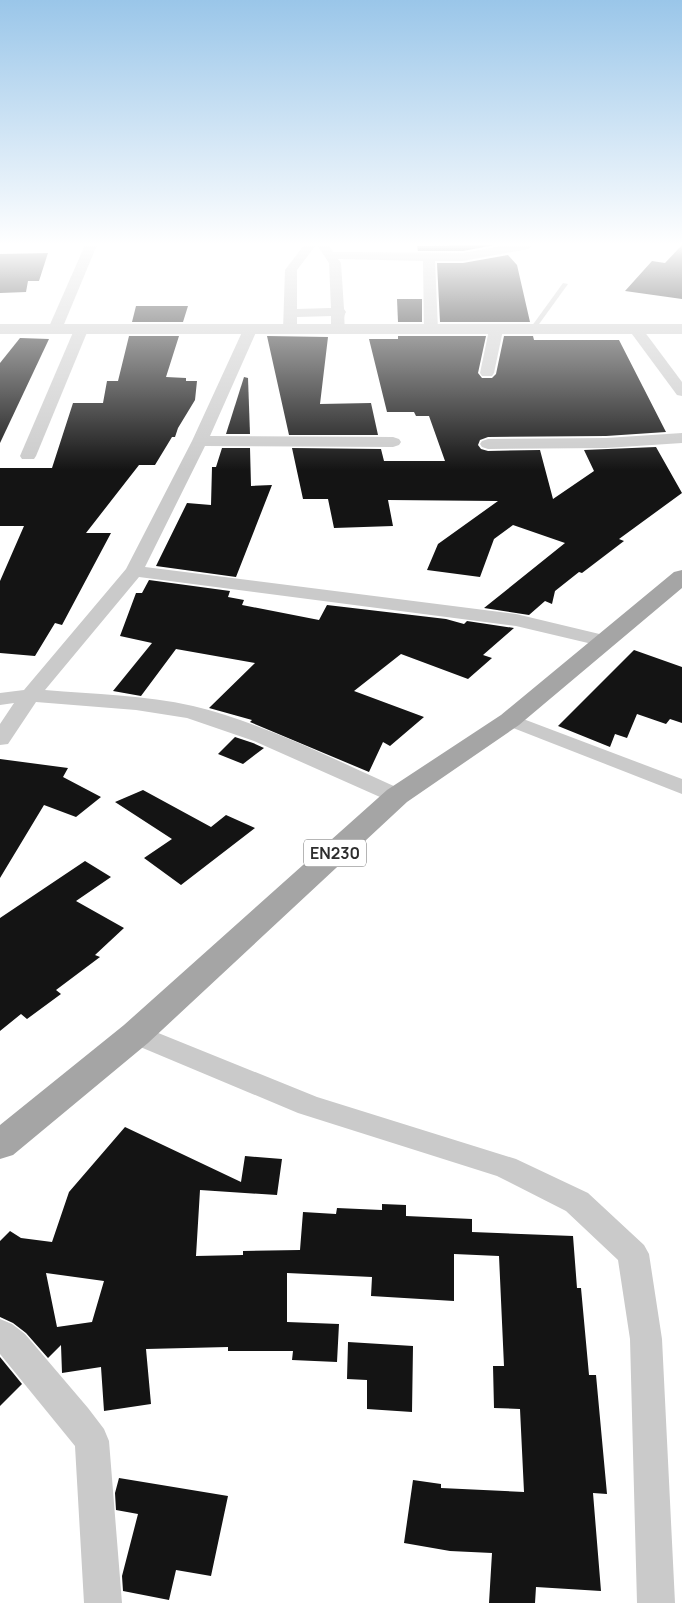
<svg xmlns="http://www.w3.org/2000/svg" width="682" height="1603" font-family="Manrope,sans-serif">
	<rect width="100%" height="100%" fill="#fff"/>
	<g fill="#141414" fill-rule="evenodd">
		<polygon points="494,245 463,251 418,251 417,246"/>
		<polygon points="682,245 682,299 625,291 652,261 665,263"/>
		<polygon points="48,253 39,281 28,281 26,292 0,293 0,254"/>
		<polygon points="508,255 517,265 530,322 440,322 437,263 463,263"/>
		<polygon points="397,299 422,299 422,322 398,322"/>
		<polygon points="136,306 188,306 183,322 132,322"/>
		<polygon points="129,336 179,336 166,377 186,378 186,381 197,381 195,400 178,428 175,437 172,437 155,465 139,465 86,533 111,533 62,625 55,623 35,656 0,653 0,581 24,526 0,526 0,468 52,468 73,403 103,403 107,381 118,381"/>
		<polygon points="267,336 328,337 320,404 371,403 378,435 289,435"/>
		<polygon points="398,336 486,336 478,373 482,378 492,378 496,374 504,336 533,336 534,340 619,340 666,432 606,436 488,437 480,440 478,445 481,449 488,451 540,450 553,499 594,471 584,450 656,447 682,493 619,539 624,541 582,573 579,572 555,591 552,604 545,601 529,615 484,608 565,543 513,525 494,539 480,577 427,570 438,544 498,501 388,500 393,526 334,528 328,499 303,499 292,448 381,449 384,461 445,461 429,416 416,416 414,412 387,412 369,339 398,339"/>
		<polygon points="20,338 49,339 0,443 0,363"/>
		<polygon points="244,377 248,378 250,434 226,434"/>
		<polygon points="222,448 250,448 251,486 272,485 236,577 156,566 187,503 211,505 212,467 216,467"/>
		<polygon points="149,580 230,591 228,597 244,600 242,605 319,620 327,605 446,619 464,624 467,621 514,628 483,655 492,658 468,679 401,654 354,691 424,717 390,746 383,742 369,772 250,722 252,720 209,708 255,663 176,649 141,696 113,691 152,643 120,636 136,593 142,593"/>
		<polygon points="634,650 682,667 682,723 670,719 666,724 637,714 627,738 615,734 610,747 558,726"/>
		<polygon points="235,737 253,743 264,748 243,764 218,754"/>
		<polygon points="0,759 68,768 63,777 101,797 76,817 44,805 0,878"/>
		<polygon points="143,790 211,827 226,815 255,828 181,885 144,858 172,839 115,802"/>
		<polygon points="85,861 111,877 76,901 124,928 95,955 100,957 56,990 61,994 27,1019 21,1014 0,1031 0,918"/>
		<path d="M 125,1127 L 241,1182 L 245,1156 L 282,1159 L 277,1195 L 200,1190 L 196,1256 L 243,1255 L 243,1251 L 300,1250 L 303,1212 L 336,1214 L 337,1208 L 382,1210 L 382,1204 L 406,1205 L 406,1216 L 472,1219 L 472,1232 L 573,1236 L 577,1288 L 581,1288 L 589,1375 L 596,1375 L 607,1494 L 593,1493 L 601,1591 L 536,1587 L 535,1603 L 489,1603 L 492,1553 L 450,1551 L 404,1543 L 413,1480 L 441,1484 L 441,1488 L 524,1492 L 520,1409 L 494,1408 L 493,1366 L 504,1366 L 499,1256 L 454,1254 L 454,1301 L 371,1296 L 372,1277 L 287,1273 L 287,1322 L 339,1324 L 337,1362 L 292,1360 L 293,1351 L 228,1351 L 228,1347 L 146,1349 L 151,1404 L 104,1411 L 101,1367 L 62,1373 L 61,1345 L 48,1358 L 26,1333 L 13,1323 L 0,1317 L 0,1241 L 10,1231 L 21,1238 L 52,1242 L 69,1192 ZM 46,1273 L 104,1281 L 92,1322 L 57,1327 Z"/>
		<polygon points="348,1342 413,1346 412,1412 367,1409 367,1380 347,1379"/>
		<polygon points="0,1357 22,1384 0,1406"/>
		<polygon points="119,1478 228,1496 211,1576 176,1570 169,1600 123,1591 122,1576 138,1514 116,1510 115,1493"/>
	</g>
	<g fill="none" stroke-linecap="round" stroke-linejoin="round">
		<polygon fill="#cacaca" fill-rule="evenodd" points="563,283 568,284 534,331 530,331 529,330"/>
		<g fill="#cacaca" fill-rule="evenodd">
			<polygon points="85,245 97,245 62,329 60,332 50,332 48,329"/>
			<path d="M 304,245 L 316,245 L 297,270 L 297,309 L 331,308 L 329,263 L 317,245 L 329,245 L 333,252 L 463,253 L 507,245 L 534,245 L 528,249 L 463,261 L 435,261 L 438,330 L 431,334 L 424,330 L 423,261 L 338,259 L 341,263 L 344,309 L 346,312 C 342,318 347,327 343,333 L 333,333 L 331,330 L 331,316 L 297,317 L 297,330 L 290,334 L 283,330 L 285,270 Z"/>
			<polygon points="81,326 88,330 36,456 34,459 22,459 20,456 74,330"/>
			<path d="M 250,326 L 257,330 L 210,436 L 393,437 L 399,439 L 401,442 L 399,445 L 393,447 L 205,446 L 145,567 L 516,614 L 612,637 L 615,641 L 612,645 L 605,647 L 516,626 L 139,577 L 45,690 C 94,694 145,695 193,706 C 264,723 337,761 405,791 L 408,796 L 405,801 L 397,803 L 389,801 L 254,741 L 187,718 L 136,710 L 36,702 L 8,744 L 0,745 L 0,724 L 14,703 L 0,705 L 0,693 L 24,690 L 126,569 L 192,441 L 243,330 Z"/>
			<polygon points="496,326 503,330 494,373 492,376 482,376 480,373 489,330"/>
			<polygon points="636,326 641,327 682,382 682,396 677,395 629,330"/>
			<polygon points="682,433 682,443 606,448 488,449 482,447 480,444 482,441 488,439 606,438"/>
			<polygon points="510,714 682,779 682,794 503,724 500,720 503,716"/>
			<polygon points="136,1024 317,1097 516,1159 588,1193 644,1245 649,1254 662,1339 675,1603 637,1603 630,1339 618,1260 566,1211 497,1176 298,1113 126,1041 123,1034 126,1027"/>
			<polygon points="0,1319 12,1324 25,1334 88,1408 104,1429 109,1441 122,1603 84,1603 75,1446 0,1354"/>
		</g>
		<rect fill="#cacaca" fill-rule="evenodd" x="0" y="324" width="682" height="10"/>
		<polygon fill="#a5a5a5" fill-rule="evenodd" points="682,570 682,588 519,725 407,802 148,1043 13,1155 0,1159 0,1125 124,1025 387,790 501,715 674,572"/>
	</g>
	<linearGradient id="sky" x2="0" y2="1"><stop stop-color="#9ac6e9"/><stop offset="0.52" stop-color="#fff"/><stop offset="1" stop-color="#fff" stop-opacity="0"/></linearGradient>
	<rect width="682" height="470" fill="url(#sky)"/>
	<g text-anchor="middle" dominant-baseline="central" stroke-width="5" stroke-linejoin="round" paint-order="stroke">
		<rect fill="#fff" stroke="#6c6c6c" stroke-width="1" x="304" y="839.5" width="62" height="27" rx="4"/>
		<g font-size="16" font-weight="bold" fill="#2d2d2d">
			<text x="335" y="853">EN230</text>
		</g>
	</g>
</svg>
